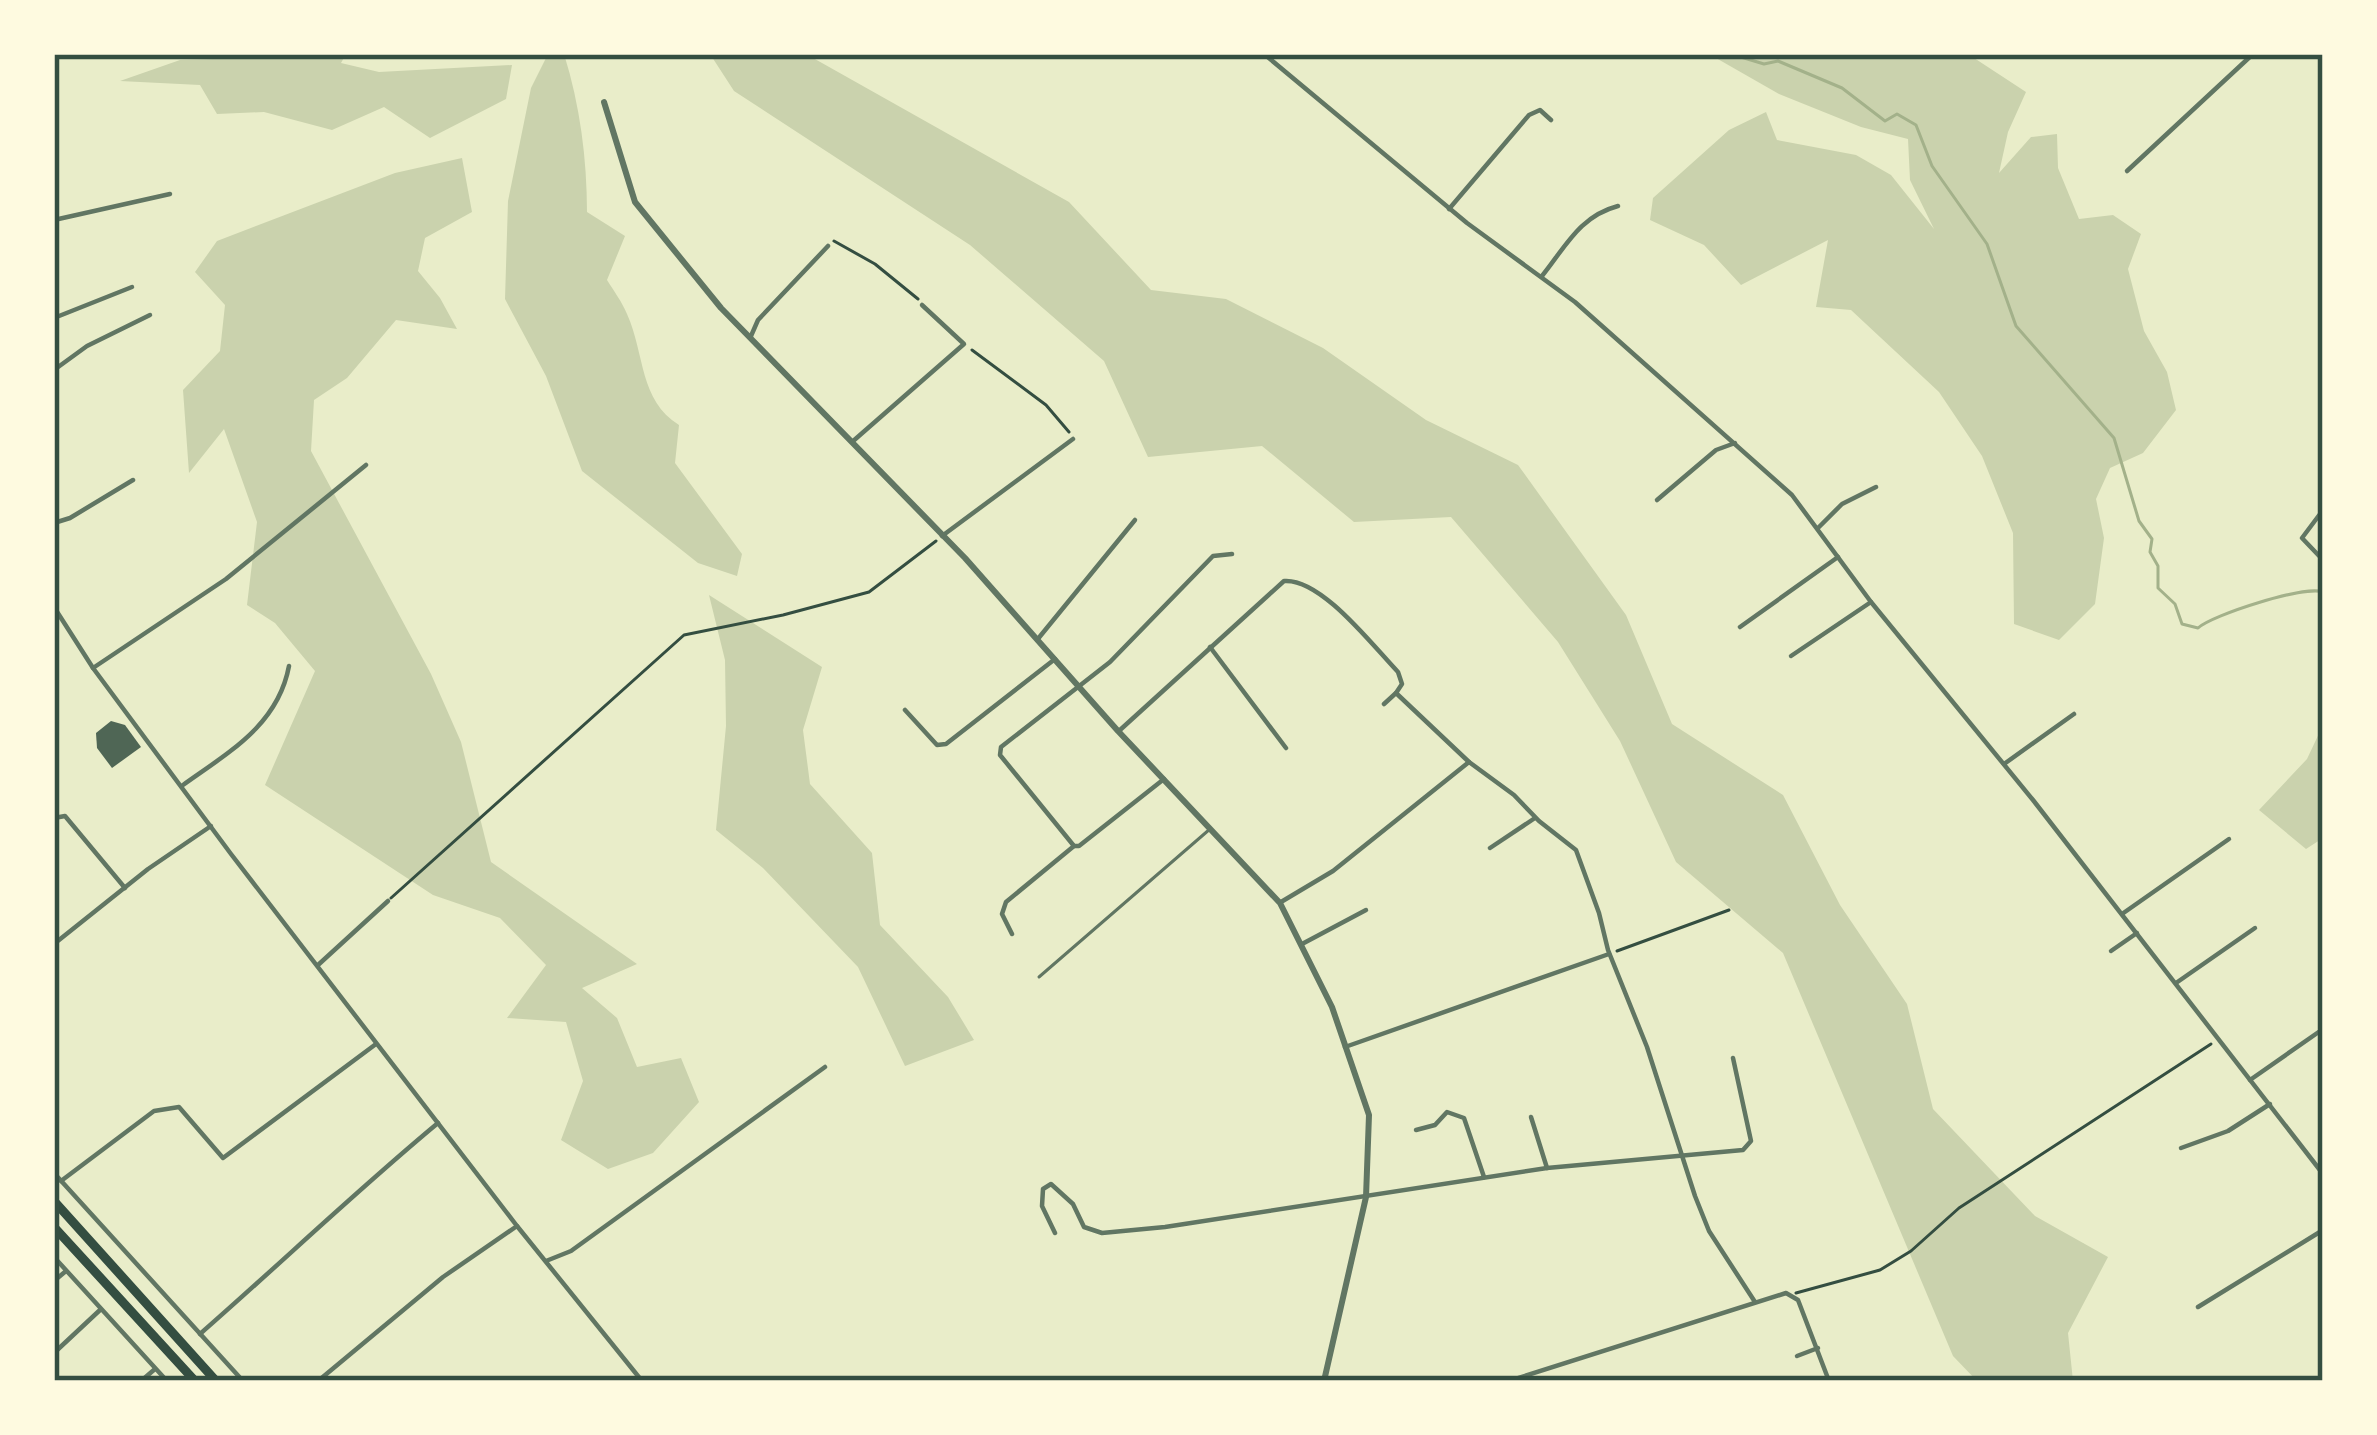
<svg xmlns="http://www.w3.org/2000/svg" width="2377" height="1435" font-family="'Open Sans',sans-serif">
	<rect width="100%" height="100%" fill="#e9edc9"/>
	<g fill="#cad2ad">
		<polygon points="215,54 346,54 341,63 379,72 512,65 506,99 430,138 384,107 332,130 264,112 217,114 200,85 120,81 180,60 213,59"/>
		<path d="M 548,54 L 564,54 C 580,105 587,159 587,212 L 625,236 L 607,280 C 614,291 622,302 627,314 C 645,354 639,400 679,425 L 675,463 L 742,554 L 737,576 L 698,563 L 582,471 L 546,376 L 505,299 L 508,201 L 531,88 Z"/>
		<polygon points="710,54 806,54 1069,202 1151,290 1226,299 1323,348 1426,420 1518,465 1626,615 1672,724 1783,795 1840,905 1907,1004 1933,1109 2035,1216 2108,1257 2068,1333 2073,1381 1977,1381 1953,1356 1783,953 1676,862 1620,741 1558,642 1451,517 1354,522 1262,446 1148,457 1104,361 970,245 734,91"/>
		<polygon points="1709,54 1968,54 2026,92 2008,132 1999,173 2031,137 2057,134 2058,168 2079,219 2113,215 2141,234 2128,269 2144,331 2167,372 2176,410 2143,453 2110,468 2096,499 2104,538 2095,604 2059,640 2014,624 2013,533 1982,456 1939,392 1851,310 1816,307 1828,240 1741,285 1704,245 1650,220 1653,198 1729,130 1766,112 1777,140 1856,155 1891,175 1934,229 1910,180 1908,139 1861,127 1779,94"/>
		<polygon points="462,158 472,212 425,238 418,271 440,298 457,329 396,320 347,378 314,400 311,451 431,674 461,742 491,862 637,964 582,988 617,1018 637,1067 681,1058 699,1102 653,1153 608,1169 561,1140 583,1081 566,1022 507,1018 546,965 500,918 433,895 265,785 315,671 275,623 247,605 257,522 224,429 189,473 183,390 220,351 225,305 195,272 217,241 395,173"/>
		<polygon points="709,595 822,667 803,730 810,784 872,853 880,925 948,997 974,1040 905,1066 858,967 763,868 716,830 726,726 725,660"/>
		<polygon points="2323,725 2323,838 2306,849 2259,810 2307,759"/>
	</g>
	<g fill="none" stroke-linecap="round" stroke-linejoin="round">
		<path stroke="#a3b18a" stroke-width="3" d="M 1731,54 L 1764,64 L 1778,61 L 1842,88 L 1885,121 L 1897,114 L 1916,125 L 1932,166 L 1987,244 L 2016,326 L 2114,438 L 2139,521 L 2152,539 L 2150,552 L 2158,566 L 2158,588 L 2175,604 L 2182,624 L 2198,628 C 2212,615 2305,585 2323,592"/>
	</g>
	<polygon fill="#4f6655" points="111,721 125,725 141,747 112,768 97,748 96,733"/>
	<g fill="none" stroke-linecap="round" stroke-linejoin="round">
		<g stroke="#344e41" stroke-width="3">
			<polyline points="834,241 875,264 918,299"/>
			<polyline points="972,350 1046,405 1069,432"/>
			<polyline points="391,898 684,635 783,615 869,592 936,541"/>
			<polyline points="1617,951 1729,910"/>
			<polyline points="1796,1293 1880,1270 1911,1251 1959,1208 2211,1044"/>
		</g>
		<polyline stroke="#617663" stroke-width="3" points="1039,977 1210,829"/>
		<g stroke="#617663" stroke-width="4.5">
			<polyline points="1264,54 1467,223 1575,302 1792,495 1871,602 2033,800 2323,1174"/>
			<polyline points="2127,171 2253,54"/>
			<polyline points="1449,209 1529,115 1540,110 1551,120"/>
			<polyline points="54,220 170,194"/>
			<path d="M 1542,276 C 1566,246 1580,216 1618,206"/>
			<polyline points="54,318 132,287"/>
			<polyline points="751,336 758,320 828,246"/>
			<polyline points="54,370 87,346 150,315"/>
			<polyline points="852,442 964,344 922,305"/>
			<polyline points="1657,500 1716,450 1735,443"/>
			<polyline points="2323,510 2302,538 2323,560"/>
			<polyline points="54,523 70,518 133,480"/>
			<polyline points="1818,528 1842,504 1876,487"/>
			<polyline points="942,536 1073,439"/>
			<polyline points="54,607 93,668 231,854 517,1226 642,1381"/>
			<polyline points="1740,627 1838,557"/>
			<polyline points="1037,640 1135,520"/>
			<polyline points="1210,647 1286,748"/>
			<polyline points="1791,656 1871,602"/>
			<polyline points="93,668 226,579 366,465"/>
			<polyline points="1384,704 1396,693 1469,762"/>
			<polyline points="905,710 937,745 946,744 1055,659"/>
			<path d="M 1120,730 L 1284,581 C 1321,578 1372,645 1398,672 L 1402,684 L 1396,693"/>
			<polyline points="2004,764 2074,714"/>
			<polyline points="1164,779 1079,846 1074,846 1000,755 1001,747 1110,662 1213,556 1232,554"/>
			<path d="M 183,785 C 229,752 278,725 289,666"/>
			<polyline points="54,818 65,816 125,888"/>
			<polyline points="1490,848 1535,818"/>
			<polyline points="1281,902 1333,871 1469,762 1514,795 1539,821 1576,850 1599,913 1608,950 1647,1047 1695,1196 1709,1231 1755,1302"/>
			<polyline points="2122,914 2229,839"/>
			<polyline points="1012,934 1002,914 1006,902 1074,846"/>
			<polyline points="54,944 148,869 211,826"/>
			<polyline points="1302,944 1366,910"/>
			<polyline points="2111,951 2137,933"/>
			<polyline points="318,965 388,901"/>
			<polyline points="2176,983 2255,928"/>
			<polyline points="1345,1047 1609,954"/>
			<polyline points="2250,1080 2323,1029"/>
			<polyline points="1531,1117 1547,1168"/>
			<polyline points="1416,1130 1435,1125 1447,1112 1464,1118 1484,1177"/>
			<polyline points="2181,1148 2228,1131 2270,1104"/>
			<polyline points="54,1173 243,1381"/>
			<polyline points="61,1181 154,1111 179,1107 223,1158 376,1044"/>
			<polyline points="1055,1233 1042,1206 1043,1189 1051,1184 1073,1204 1084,1227 1102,1233 1165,1227 1547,1168 1743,1150 1751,1141 1733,1058"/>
			<polyline points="54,1257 167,1381"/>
			<polyline points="546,1261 571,1251 825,1067"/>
			<polyline points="54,1281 66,1271"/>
			<polyline points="2198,1307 2323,1230"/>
			<path d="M 200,1334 C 280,1264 356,1191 438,1123"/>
			<polyline points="54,1353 100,1310"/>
			<polyline points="1797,1356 1818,1348"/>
			<polyline points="141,1381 155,1369"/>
			<polyline points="318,1381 443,1277 517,1226"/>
			<polyline points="1509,1381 1786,1293 1798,1300 1829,1381"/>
		</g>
		<polyline stroke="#617663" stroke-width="6" points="604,102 635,202 721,308 965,558 1118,731 1280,903 1332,1007 1369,1115 1366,1197 1324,1381"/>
		<g stroke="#344e41" stroke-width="9">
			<polyline points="54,1201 216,1381"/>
			<polyline points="54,1227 195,1381"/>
		</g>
	</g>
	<rect width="2377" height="1435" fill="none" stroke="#fefae0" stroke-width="114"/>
	<rect x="57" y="57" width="2263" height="1321" fill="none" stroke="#344e41" stroke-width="4.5"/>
</svg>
